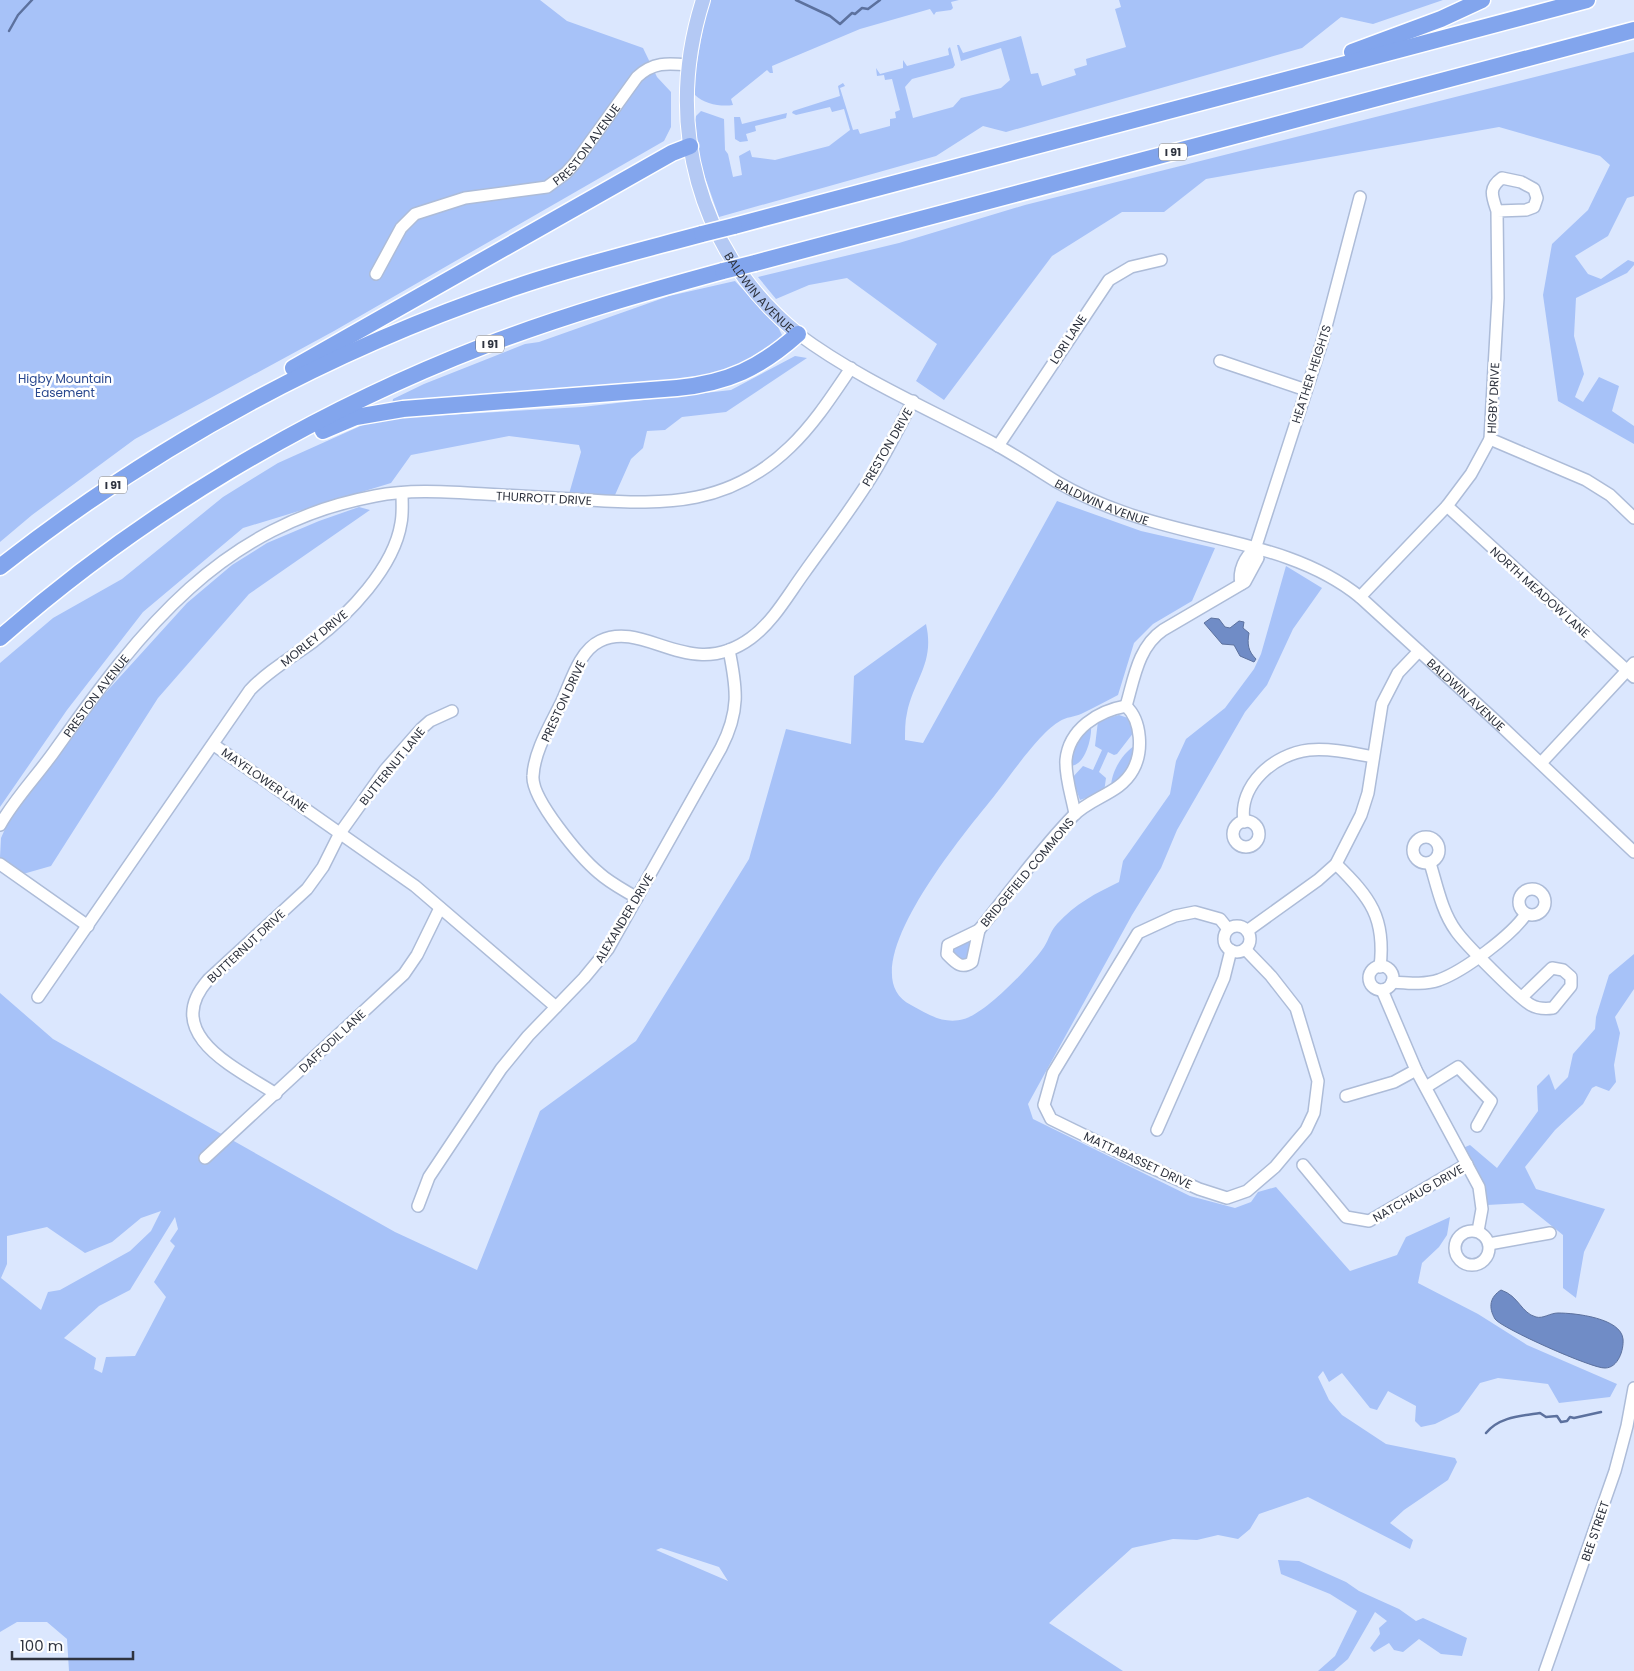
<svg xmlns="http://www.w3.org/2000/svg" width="1634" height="1671" font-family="Poppins,sans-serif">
	<rect width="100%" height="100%" fill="#dbe7fe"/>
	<g fill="#a7c2f8" fill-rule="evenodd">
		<polygon points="0,0 540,0 567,21 643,48 657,77 671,92 671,127 664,141 334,331 135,439 32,515 0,542"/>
		<path d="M 708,0 L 959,0 L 951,2 L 953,8 L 951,10 L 936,12 L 934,15 L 930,9 L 860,29 L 772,66 L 773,73 L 770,73 L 767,70 L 731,99 L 733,105 C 721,107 704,104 695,95 L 694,79 Z"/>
		<polygon points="1119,0 1443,0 1373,24 1341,17 1302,48 1006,132 983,126 936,156 719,217 700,163 695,120 696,116 701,111 724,119 725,150 728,154 733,177 742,175 739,156 750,150 752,157 775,160 829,146 850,130 844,109 832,112 830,107 796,115 792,113 793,111 840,96 838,86 843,83 845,86 840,88 853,130 858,129 860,134 890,126 890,119 896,118 895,112 900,110 892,79 885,80 884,75 877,76 876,68 880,74 903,68 903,60 907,66 949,55 948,49 950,47 955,65 953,68 912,79 905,87 913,118 953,107 961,98 1001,88 1010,80 1001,48 961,61 957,45 959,45 963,53 1021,36 1031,74 1038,73 1042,86 1076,75 1074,69 1087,65 1086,59 1126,47 1115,9 1121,7"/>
		<polygon points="1634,52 1634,196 1627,198 1608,236 1575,256 1588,274 1601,279 1628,260 1634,262 1634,265 1627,273 1576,298 1574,336 1584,374 1575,397 1583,402 1599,377 1619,386 1612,411 1634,426 1634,444 1558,401 1543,295 1552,244 1588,210 1610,165 1600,156 1499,127 1206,179 1164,212 1122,212 1052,256 944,400 916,381 937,344 847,278 809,285 776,299 758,277 899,243 1025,205"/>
		<polygon points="787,113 786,118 755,126 756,131 746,134 748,141 740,142 735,139 734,117 740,117 742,124"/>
		<polygon points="735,281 778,327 782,335 779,341 736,369 685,380 590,386 588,388 392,405 393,399 424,384 525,344 539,342 669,296"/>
		<polygon points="795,356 807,358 726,412 682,417 665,430 647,431 643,448 631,459 615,495 569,494 581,452 579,445 509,436 411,455 391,483 243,528 143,612 67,710 0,807 0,663 53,618 122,579 223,497 278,463 376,419 582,407 731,390"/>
		<path d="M 1057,501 L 1141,531 L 1215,548 L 1192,601 L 1153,624 L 1134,643 L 1118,695 C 1106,701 1094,708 1081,714 C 1074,717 1066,717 1060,721 C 1040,732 1010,776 995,795 C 969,828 845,972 911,1005 C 927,1014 944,1025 964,1019 C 985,1014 1032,965 1044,947 C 1049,939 1051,930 1057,924 C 1075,904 1096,893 1119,882 L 1123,861 L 1170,794 L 1176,761 L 1186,739 L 1225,708 L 1254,669 L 1261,654 L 1286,566 L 1322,588 L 1293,629 L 1267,685 L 1245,712 L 1177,830 L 1161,868 L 1132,915 L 1028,1104 L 1033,1119 L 1190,1196 L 1235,1208 L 1251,1202 L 1258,1192 L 1276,1187 L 1350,1271 L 1397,1255 L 1406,1237 L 1450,1217 L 1447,1235 L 1439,1247 L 1422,1263 L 1418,1283 L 1478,1314 L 1527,1345 L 1617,1384 L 1610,1397 L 1559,1403 L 1548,1384 L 1498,1378 L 1480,1383 L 1459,1412 L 1435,1424 L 1421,1427 L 1415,1421 L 1416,1406 L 1388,1391 L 1377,1410 L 1370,1408 L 1342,1373 L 1329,1382 L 1323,1371 L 1318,1377 L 1329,1400 L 1342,1415 L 1386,1444 L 1455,1458 L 1457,1462 L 1448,1480 L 1404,1510 L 1390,1523 L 1413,1540 L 1410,1549 L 1308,1497 L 1259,1514 L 1250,1529 L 1238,1539 L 1218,1535 L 1197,1540 L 1173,1539 L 1132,1548 L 1049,1623 L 1123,1671 L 69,1671 L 67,1639 L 47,1622 L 17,1622 L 0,1632 L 0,993 L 53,1039 L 395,1232 L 477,1270 L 540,1111 L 636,1041 L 749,859 L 786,729 L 851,744 L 854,676 L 926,624 C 935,663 914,679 907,713 C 905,721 905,731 905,740 L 923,743 ZM 161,1211 L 151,1231 L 130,1251 L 60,1290 L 48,1292 L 41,1310 L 1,1278 L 7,1264 L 7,1236 L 47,1227 L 85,1253 L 112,1242 L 141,1218 ZM 175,1217 L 178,1229 L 170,1241 L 175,1246 L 154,1282 L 166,1297 L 135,1356 L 106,1357 L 102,1373 L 94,1369 L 96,1358 L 64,1338 L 99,1306 L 130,1290 ZM 661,1548 L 719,1567 L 728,1581 L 656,1550 Z"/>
		<polygon points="359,507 370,510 249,594 158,698 51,866 23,874 0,857 1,838 9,820 89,711 187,603 232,565 267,543 319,521"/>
		<polygon points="1119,715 1131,719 1134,732 1117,754 1114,755 1108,752 1099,772 1106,778 1104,792 1080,800 1072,778 1083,766 1093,770 1102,750 1095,746 1098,721"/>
		<path d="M 1091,726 C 1092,738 1085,765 1071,766 C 1073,748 1078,739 1091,726 Z"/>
		<path d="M 1136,745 L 1129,769 L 1111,787 C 1111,772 1123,752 1136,745 Z"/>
		<polygon points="973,935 968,958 962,960 952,952 952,948"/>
		<polygon points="1634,954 1634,989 1615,1017 1620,1033 1614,1065 1616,1082 1609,1091 1596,1086 1592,1088 1583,1104 1555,1130 1525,1167 1536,1189 1605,1209 1584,1252 1576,1298 1563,1288 1563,1235 1523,1203 1487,1205 1463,1148 1470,1145 1497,1168 1538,1111 1537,1086 1549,1074 1555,1090 1568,1077 1573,1054 1595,1029 1596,1017 1609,975"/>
		<polygon points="1278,1560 1299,1561 1346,1582 1359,1591 1399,1609 1416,1621 1423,1618 1467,1638 1462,1656 1441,1654 1419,1639 1403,1652 1394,1650 1389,1643 1374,1652 1370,1648 1380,1634 1379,1628 1387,1621 1375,1612 1348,1659 1334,1671 1318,1671 1335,1656 1357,1611 1330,1594 1281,1574"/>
	</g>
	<g fill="#708cc6" stroke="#5c719e">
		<path d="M 1211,618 L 1219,619 L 1225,627 L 1230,628 L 1239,621 L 1244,622 L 1243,628 L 1249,633 C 1247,644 1248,651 1256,659 L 1254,662 L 1240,656 L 1234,645 L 1222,644 L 1204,623 Z"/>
		<path d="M 1501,1290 C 1519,1296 1521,1313 1536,1317 C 1543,1319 1550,1313 1558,1313 C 1575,1313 1621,1318 1623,1339 C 1624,1350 1618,1368 1605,1368 C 1593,1369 1501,1328 1495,1319 C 1488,1307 1490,1297 1501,1290 Z"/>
	</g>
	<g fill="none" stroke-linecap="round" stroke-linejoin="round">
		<g stroke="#5c719e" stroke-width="2.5">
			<polyline points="796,0 830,16 840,24 852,13 855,14 862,8 868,9 880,0"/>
			<polyline points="9,31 18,15 32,0"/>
			<path d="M 1486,1433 C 1499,1417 1520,1416 1540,1413 L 1546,1417 L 1557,1416 L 1561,1422 L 1567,1421 L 1570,1417 L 1574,1418 L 1601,1412"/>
		</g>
		<g stroke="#adbcd8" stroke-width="14">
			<g id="minor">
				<path id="s1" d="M 376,274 L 401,228 L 415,214 L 465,198 L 547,187 L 566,173 L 575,163 L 637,77 C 653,62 667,63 688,65"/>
				<path id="s2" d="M 798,334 C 857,378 927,408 993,443 C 1015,455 1036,469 1057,482 C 1078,494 1100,504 1123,512 C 1201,541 1294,543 1360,597 L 1498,723 L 1634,852"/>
				<polyline points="1220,361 1306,390"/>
				<polyline points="1490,439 1586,480 1610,495 1634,518"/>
				<polyline points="998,446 1109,280 1131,267 1161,260"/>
				<polyline points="1447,506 1634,677"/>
				<polyline points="1255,549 1322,342 1360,197"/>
				<path d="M 1241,584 C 1238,571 1245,556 1255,549"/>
				<path d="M 1360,597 L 1447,506 L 1471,474 L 1490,439 L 1498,298 L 1497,211 L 1526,210 L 1534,207 L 1537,198 L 1534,189 L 1521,182 L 1502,178 C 1488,188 1492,196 1497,211"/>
				<path d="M 1126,706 C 1134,679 1138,647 1163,630 L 1245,582 L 1258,558 L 1255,549"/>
				<polyline points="214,745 415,886 556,1007"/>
				<polyline points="1541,763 1634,663"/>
				<path d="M 1075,814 C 1072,797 1065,777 1066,760 C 1069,729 1098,711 1126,706"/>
				<circle cx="1246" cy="834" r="13"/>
				<path d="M 1244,822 C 1238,785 1274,754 1309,750 C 1330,748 1352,753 1373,757"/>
				<path id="s3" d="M 0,825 C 15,798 38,775 56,749 C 141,629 221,525 375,496 C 411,489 448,492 485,494 C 520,496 555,498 590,500 C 667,505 730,505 790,447 C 814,424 832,396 851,368"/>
				<circle cx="1426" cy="850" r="13"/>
				<path d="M 1430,863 C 1437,886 1442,912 1456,931 C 1465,944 1519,998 1531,1005 C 1538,1009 1545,1009 1553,1008 L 1571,986 L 1571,977 L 1563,970 L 1552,968 L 1522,997"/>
				<polyline points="0,864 88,926"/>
				<path d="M 1336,864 C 1370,897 1386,918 1380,967"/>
				<circle cx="1532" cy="902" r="13"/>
				<path d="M 637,898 C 624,890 610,883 599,873 C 581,858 531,799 533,776 C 534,751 551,724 562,701 C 571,682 579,651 600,641 C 645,619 690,683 751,638 C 773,622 788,595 804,573 C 826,542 850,511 870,479 C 886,454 899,427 913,401"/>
				<circle cx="1237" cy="939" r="13"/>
				<polyline points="1228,929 1220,919 1195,912 1175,916 1138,933 1053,1073 1044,1105 1051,1119 1137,1161 1199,1189 1227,1198 1247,1191 1275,1167 1306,1130 1314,1113 1318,1081 1296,1008 1271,976 1245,949"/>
				<path d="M 979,930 C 1010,892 1039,851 1073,816 C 1091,797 1120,794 1133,770 C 1143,752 1142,721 1126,706"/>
				<path d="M 979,930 L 972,962 C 961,970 955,962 947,954 L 948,945 Z"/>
				<polyline points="1247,931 1318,880 1336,864 1361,815 1368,793 1382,704 1398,673 1419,651"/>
				<circle cx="1381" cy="978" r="12"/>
				<path d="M 1392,982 C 1408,983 1424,985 1439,980 C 1464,971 1512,935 1526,914"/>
				<polyline points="1382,990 1416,1070 1479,1187 1482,1209 1478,1231"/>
				<path d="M 38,997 L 250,690 C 268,671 292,657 314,641 C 348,615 394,568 401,523 C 403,513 402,503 402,493"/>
				<polyline points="1426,1087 1458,1067 1491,1101 1477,1126"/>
				<path d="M 276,1094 C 238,1069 160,1035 208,980 L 307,889 L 323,867 L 340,833 L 385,770 L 421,729 L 430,721 L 452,711"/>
				<polyline points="1346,1096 1394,1082 1416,1070"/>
				<polyline points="1157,1130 1224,978 1231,950"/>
				<polyline points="205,1158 404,974 417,955 440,908"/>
				<polyline points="1303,1165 1346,1217 1369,1221 1467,1164"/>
				<path d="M 418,1206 L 429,1177 L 501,1069 L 528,1036 L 584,978 L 608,949 L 721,748 C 740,711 737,689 729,650"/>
				<circle cx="1472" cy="1248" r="17"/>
				<polyline points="1489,1244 1550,1233"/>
				<polyline points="1545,1671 1615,1471 1627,1426 1634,1388"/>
			</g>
		</g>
		<g stroke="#fff" stroke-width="16">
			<g id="major">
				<path id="s4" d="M 703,0 C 664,123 697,251 798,334"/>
			</g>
		</g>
		<g stroke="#fff" stroke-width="19">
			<g id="highway">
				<polyline points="1352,52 1441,19 1482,0"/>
				<polyline points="734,226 1587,0"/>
				<polyline points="755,263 1634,30"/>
				<polyline points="293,368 672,153 690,146"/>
				<path d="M 323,431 L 356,417 L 403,409 L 677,388 C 728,383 760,368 798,334"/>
				<path d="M 0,567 C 155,445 329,350 516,287 C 577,266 639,251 702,234"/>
				<path d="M 0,638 C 141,514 308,414 484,346 C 562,316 642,293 723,271"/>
			</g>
		</g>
		<use href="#minor" stroke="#fff" stroke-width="11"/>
		<use href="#major" stroke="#b4c9f4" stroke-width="14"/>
		<use href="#highway" stroke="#82a5ed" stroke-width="16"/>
		<g stroke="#fff" stroke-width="19" stroke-linecap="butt">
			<g id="highway-bridge">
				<polyline points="702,234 734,226"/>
				<polyline points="723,271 755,263"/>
			</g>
		</g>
		<use href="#highway-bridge" stroke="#82a5ed" stroke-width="16"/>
	</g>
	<g text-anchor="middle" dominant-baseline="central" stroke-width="5" stroke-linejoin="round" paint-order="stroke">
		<g fill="#fff" stroke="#6d7079" stroke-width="1">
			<rect x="1159" y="143.5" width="28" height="17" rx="4"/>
			<rect x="476" y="335.5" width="28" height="17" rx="4"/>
			<rect x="99" y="476.5" width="28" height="17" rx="4"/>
		</g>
		<g font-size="11" font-weight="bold" fill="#2e333f">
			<text x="1173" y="152">I 91</text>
			<text x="490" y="344">I 91</text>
			<text x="113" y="485">I 91</text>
		</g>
		<g font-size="12" fill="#2e333f" stroke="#fff">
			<text stroke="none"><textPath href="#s1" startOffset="266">PRESTON AVENUE</textPath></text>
			<text stroke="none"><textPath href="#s4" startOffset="312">BALDWIN AVENUE</textPath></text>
			<text transform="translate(1068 339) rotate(-57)">LORI LANE</text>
			<text transform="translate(1311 374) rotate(-72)">HEATHER HEIGHTS</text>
			<text transform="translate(1493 398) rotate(-87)">HIGBY DRIVE</text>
			<text transform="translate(887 447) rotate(-60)">PRESTON DRIVE</text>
			<text transform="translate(544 498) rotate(3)">THURROTT DRIVE</text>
			<text stroke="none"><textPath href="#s2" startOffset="348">BALDWIN AVENUE</textPath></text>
			<text transform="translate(1540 592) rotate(42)">NORTH MEADOW LANE</text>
			<text transform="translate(314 638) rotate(-39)">MORLEY DRIVE</text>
			<text stroke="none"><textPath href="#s2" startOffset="769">BALDWIN AVENUE</textPath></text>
			<text stroke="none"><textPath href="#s3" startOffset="161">PRESTON AVENUE</textPath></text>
			<text transform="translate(563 701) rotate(-65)">PRESTON DRIVE</text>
			<text transform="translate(392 766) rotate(-51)">BUTTERNUT LANE</text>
			<text transform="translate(265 780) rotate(35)">MAYFLOWER LANE</text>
			<text transform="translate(1027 872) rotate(-50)">BRIDGEFIELD COMMONS</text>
			<text transform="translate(624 918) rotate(-59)">ALEXANDER DRIVE</text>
			<text transform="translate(246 946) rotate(-43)">BUTTERNUT DRIVE</text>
			<text transform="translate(332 1041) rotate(-43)">DAFFODIL LANE</text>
			<text transform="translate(1138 1160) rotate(25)">MATTABASSET DRIVE</text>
			<text transform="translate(1418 1193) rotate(-30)">NATCHAUG DRIVE</text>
			<text transform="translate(1595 1531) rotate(-71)">BEE STREET</text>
		</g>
		<g font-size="12" fill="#28478e" stroke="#fff">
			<text x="65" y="378">Higby Mountain<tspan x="65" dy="14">Easement</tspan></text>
		</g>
	</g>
	<path d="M12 1651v8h121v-8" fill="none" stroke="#2e333f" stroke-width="2.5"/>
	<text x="20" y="1651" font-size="15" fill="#2e333f" stroke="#ffffff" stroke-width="4" paint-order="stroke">100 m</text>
</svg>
